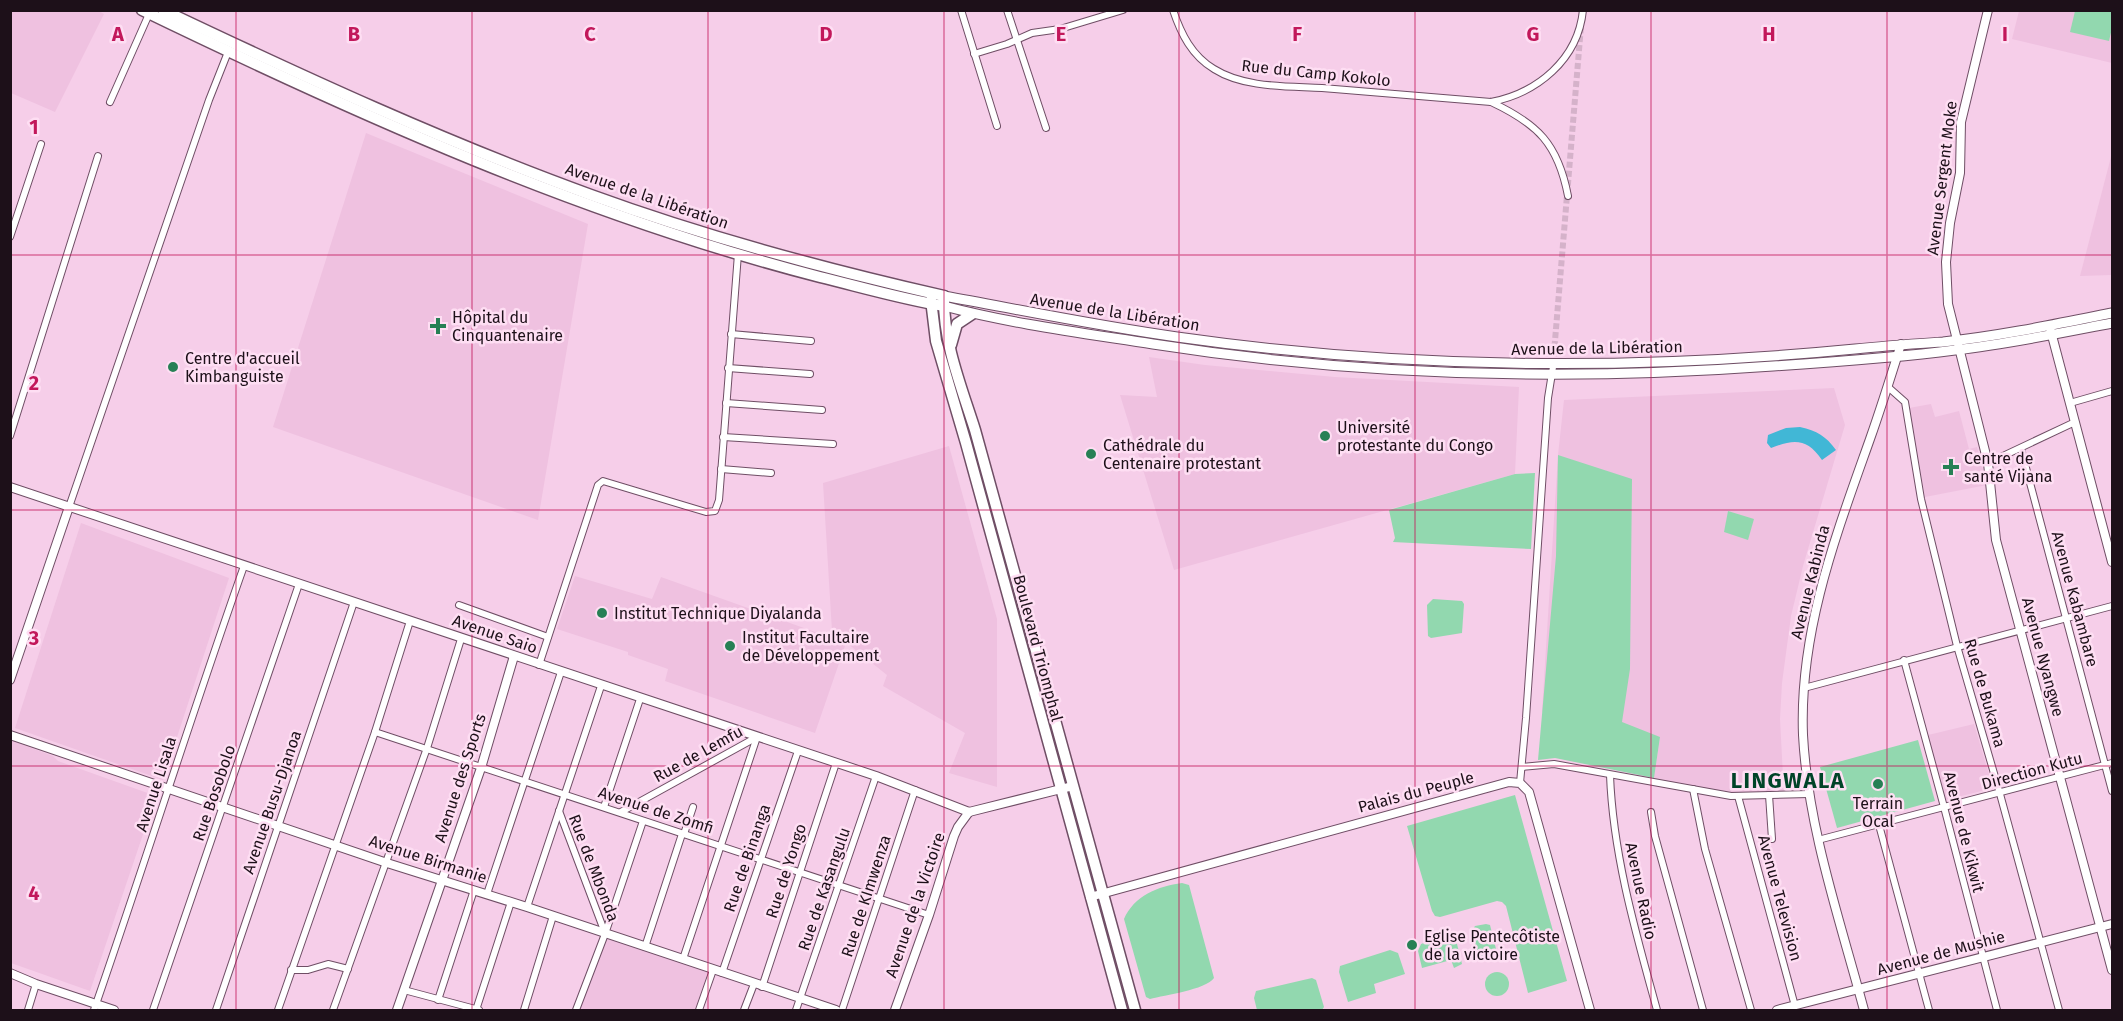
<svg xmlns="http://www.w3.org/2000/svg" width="2123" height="1021" font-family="'Fira Sans',sans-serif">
	<rect width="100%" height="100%" fill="#f6cee9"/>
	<g fill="#efc1e0">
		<polygon points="97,10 104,14 55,112 11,93 11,11"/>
		<polygon points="2019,11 2112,11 2112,63 2012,39"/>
		<polygon points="366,133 588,224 538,520 273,427"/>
		<polygon points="2112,153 2112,275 2080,276"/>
		<polygon points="1149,357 1205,365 1335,377 1519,387 1515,474 1174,570 1120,395 1157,397"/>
		<polygon points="1834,388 1845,425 1803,566 1791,616 1782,683 1780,719 1784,795 1738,796 1653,783 1660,737 1542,712 1558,455 1564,400"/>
		<polygon points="1931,404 1935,417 1959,411 1969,449 1977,447 1987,485 1925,497 1909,408"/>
		<polygon points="949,446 997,619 997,787 949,773 965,733 883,686 887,675 832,631 823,483"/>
		<polygon points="81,523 229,578 163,780 15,728"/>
		<polygon points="575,576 652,599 661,577 846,643 815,733 665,681 668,669 628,655 628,652 557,629"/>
		<polygon points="1974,724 1993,788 1946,800 1928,735"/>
		<polygon points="10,740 53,756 58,761 156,796 90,991 11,963"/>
		<polygon points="607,938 708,972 695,1010 578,1010"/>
	</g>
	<g fill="#92d8af">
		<polygon points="2075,11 2112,11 2112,28 2109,41 2070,32"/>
		<polygon points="1558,455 1632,479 1630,669 1622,722 1660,737 1654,778 1555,758 1538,760 1556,556"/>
		<polygon points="1535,473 1531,549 1393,542 1395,538 1389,510 1515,474"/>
		<polygon points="1728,511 1754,519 1748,540 1724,532"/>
		<polygon points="1433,599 1462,601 1464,604 1462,633 1431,638 1428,636 1427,605"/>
		<polygon points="1918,740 1935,801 1837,828 1820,767"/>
		<polygon points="1515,795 1567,981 1528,993 1506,906 1502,902 1497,901 1440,917 1435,916 1432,911 1407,826"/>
		<path d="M 1182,883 L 1189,885 L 1214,978 C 1205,990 1165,995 1150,999 L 1146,997 L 1124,919 C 1134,896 1158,886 1182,883 Z"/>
		<polygon points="1486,924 1490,925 1497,953 1495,955 1484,958 1477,951 1471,932 1475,926"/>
		<polygon points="1451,933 1455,936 1462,964 1454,968 1451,960 1422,968 1418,951 1421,944"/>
		<polygon points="1390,950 1398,953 1405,974 1374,984 1376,993 1348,1002 1339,972 1340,966"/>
		<circle cx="1497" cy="984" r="12"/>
		<polygon points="1312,978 1316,980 1324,1007 1322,1010 1257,1010 1254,998 1256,991"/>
	</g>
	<path fill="#41b7d6" d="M 1800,427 C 1817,431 1826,436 1836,450 L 1822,460 C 1807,438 1794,439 1771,448 L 1767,443 L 1768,435 L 1786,428 Z"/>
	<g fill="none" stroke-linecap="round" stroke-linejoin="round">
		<polyline stroke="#d5b2ca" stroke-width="6" stroke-dasharray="6 3" stroke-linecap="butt" points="1553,365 1581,26"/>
		<g stroke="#6f4e65" stroke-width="8">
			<g id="street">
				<polyline points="961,10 997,126"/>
				<polyline points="1007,10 1046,128"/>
				<path d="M 1173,10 C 1181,34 1192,56 1214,69 C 1244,88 1287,86 1322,88 C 1378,93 1434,97 1491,102 C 1537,93 1578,60 1583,10"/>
				<polyline points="974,54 1007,44 1032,33 1060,29 1123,10"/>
				<polyline points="110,102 149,14"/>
				<path d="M 1491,102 C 1538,124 1558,144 1568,196"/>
				<polyline points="10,237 41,144"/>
				<polyline points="731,334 811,341"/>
				<polyline points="728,368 810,374"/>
				<polyline points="1888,387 1905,402 1921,499 1957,646 2000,794 2059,1010"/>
				<polyline points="726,403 822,410"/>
				<polyline points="2070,403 2112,391"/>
				<polyline points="10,436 98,156"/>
				<polyline points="723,437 833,444"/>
				<polyline points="2021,449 2112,791"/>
				<polyline points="1988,463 2075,422"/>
				<polyline points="721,469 771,473"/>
				<polyline points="69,507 209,100 228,52"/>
				<polyline points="459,605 548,637"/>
				<polyline points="1904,660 1944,807 1997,1010"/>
				<polyline points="539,665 598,485 603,481 706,512 715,511 719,500 738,254"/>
				<polyline points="1804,688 2112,606"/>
				<polyline points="375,732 929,915"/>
				<polyline points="1522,767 1554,764 1731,796 1809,794"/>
				<path d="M 1610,775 C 1613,855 1636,934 1657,1010"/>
				<polyline points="1520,783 1526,718 1548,398 1553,367"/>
				<polyline points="1693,789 1705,849 1751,1010"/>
				<polyline points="1769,795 1772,839"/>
				<polyline points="1738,796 1795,1006"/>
				<polyline points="604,807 640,699"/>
				<polyline points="559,811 605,933"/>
				<polyline points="621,812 757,737"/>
				<polyline points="1651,812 1655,836 1703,1010"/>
				<polyline points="1879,825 1929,1010"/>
				<polyline points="684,834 693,807"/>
				<polyline points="1818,840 2112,763"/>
				<polyline points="487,894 561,672"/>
				<polyline points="527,907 601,686"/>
				<polyline points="645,947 682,834"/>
				<polyline points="683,959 757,737"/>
				<polyline points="291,970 308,970 328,964 348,969"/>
				<polyline points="722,973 798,751"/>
				<polyline points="762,987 836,763"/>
				<polyline points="404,990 479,1010"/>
				<polyline points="438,1000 474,890"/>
				<polyline points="28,1010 36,984"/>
				<path d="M 94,1010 C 145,863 192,713 244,566"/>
				<polyline points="153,1010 299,584"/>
				<polyline points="216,1010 354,602"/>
				<polyline points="278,1010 375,732 410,621"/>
				<polyline points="333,1010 427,748 461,639"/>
				<polyline points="476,1010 511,902"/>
				<polyline points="524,1010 553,916"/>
				<polyline points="576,1010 605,934 643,821"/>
				<polyline points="699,1010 713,970"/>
				<polyline points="744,1010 754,984"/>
				<polyline points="796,1010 876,776"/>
				<polyline points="842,1010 915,790"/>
			</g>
		</g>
		<g stroke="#6f4e65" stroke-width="10">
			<g id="secondary">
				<polyline points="1988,10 1961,122 1960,173 1950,223 1946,262 1948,304 1988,463 1996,540 2112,970"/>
				<polyline points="2050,328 2112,562"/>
				<polyline points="10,487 876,776 969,812"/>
				<polyline points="10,680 69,507"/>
				<polyline points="10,735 387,863 527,907 836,1010"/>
				<polyline points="969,812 1073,786"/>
				<polyline points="1090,897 1509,782 1520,783 1529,792 1590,1010"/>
				<polyline points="10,973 36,984 114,1010"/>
				<polyline points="397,1010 481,768 514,656"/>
				<polyline points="895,1010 929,915 954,836 958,827 969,812"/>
				<polyline points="1777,1010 2112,924"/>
				<path d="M 1864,1010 C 1840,920 1808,829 1803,735 C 1799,631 1836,535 1870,439 C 1881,408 1891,376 1901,344"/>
			</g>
		</g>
		<g stroke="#6f4e65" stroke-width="11">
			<g id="primary">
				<path d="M 944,296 C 1021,310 1098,326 1177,337 C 1402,369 1629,371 1855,349 C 1884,346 1914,344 1943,342 C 2000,336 2057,324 2112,313"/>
				<path d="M 944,306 C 1012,324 1083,333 1153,344 C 1357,376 1567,381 1773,366 C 1834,362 1895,358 1955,350 C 2008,344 2060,333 2112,323"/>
			</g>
		</g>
		<g stroke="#6f4e65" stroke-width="13">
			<g id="highway">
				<path d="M 142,10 C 361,116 584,216 820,277 C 861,287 902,299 944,306"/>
				<path d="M 163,10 C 304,77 445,142 591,195 C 706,237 825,269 944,296 C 943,342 961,386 975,430 L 1135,1010"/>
				<polyline points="931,300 936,341 966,443 1122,1010"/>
				<polyline points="951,345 957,324 972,314"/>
			</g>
		</g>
		<use href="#street" stroke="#fff" stroke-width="6"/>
		<use href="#secondary" stroke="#fff" stroke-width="8"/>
		<use href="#primary" stroke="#fff" stroke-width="9"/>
		<use href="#highway" stroke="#fff" stroke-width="10"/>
	</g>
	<path fill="none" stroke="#c2185b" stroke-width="1.5" stroke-opacity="0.55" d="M 236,10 L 236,1010M 472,10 L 472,1010M 708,10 L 708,1010M 944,10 L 944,1010M 1179,10 L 1179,1010M 1415,10 L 1415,1010M 1651,10 L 1651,1010M 1887,10 L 1887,1010M 10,255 L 2112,255M 10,510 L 2112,510M 10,766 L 2112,766"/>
	<g fill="#278055" stroke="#fedef3" stroke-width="2">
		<path d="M435 317h6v6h6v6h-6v6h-6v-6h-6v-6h6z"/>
		<circle cx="173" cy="367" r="6"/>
		<circle cx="1325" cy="436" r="6"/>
		<circle cx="1091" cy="454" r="6"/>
		<path d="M1948 458h6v6h6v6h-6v6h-6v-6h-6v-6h6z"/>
		<circle cx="602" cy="613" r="6"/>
		<circle cx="730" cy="646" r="6"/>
		<circle cx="1878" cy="784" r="6"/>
		<circle cx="1412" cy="945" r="6"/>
	</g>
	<g text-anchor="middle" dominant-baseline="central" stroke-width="5" stroke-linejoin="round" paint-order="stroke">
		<g font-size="16" fill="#1d1019" stroke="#fedef3">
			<text transform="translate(1316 73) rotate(6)">Rue du Camp Kokolo</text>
			<text transform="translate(1942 178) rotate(-83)">Avenue Sergent Moke</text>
			<text transform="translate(647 196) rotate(19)">Avenue de la Libération</text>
			<text transform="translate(1115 312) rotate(9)">Avenue de la Libération</text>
			<text transform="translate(1597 348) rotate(-1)">Avenue de la Libération</text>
			<text transform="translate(1810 582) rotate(-76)">Avenue Kabinda</text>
			<text transform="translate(2075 599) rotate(75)">Avenue Kabambare</text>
			<text transform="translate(495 634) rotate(19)">Avenue Saio</text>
			<text transform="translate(1038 648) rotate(75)">Boulevard Triomphal</text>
			<text transform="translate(2043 657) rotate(75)">Avenue Nyangwe</text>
			<text transform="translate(1985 693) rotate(74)">Rue de Bukama</text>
			<text transform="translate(698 754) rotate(-29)">Rue de Lemfu</text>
			<text transform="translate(2032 771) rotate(-15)">Direction Kutu</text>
			<text transform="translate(460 778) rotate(-72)">Avenue des Sports</text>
			<text transform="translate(156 784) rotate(-72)">Avenue Lisala</text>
			<text transform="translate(1416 792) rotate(-15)">Palais du Peuple</text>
			<text transform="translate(214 793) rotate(-71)">Rue Bosobolo</text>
			<text transform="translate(272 802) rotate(-71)">Avenue Busu-Djanoa</text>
			<text transform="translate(656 810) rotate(18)">Avenue de Zomfi</text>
			<text transform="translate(1964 832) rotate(76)">Avenue de Kikwit</text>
			<text transform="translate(747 858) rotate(-71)">Rue de Binanga</text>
			<text transform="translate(428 859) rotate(18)">Avenue Birmanie</text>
			<text transform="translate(594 868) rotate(69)">Rue de Mbonda</text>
			<text transform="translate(786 871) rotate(-72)">Rue de Yongo</text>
			<text transform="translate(824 889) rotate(-71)">Rue de Kasangulu</text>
			<text transform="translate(1641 891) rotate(78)">Avenue Radio</text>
			<text transform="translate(866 896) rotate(-72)">Rue de KImwenza</text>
			<text transform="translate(1780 898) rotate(75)">Avenue Television</text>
			<text transform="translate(915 905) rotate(-71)">Avenue de la Victoire</text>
			<text transform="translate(1941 953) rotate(-15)">Avenue de Mushie</text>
		</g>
		<g font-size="16" fill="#1d1019" stroke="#fedef3" text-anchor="start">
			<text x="452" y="317">Hôpital du<tspan x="452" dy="18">Cinquantenaire</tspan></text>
			<text x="185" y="358">Centre d'accueil<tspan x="185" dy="18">Kimbanguiste</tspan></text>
			<text x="1337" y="427">Université<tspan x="1337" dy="18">protestante du Congo</tspan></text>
			<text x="1103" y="445">Cathédrale du<tspan x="1103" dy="18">Centenaire protestant</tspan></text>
			<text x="1964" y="458">Centre de<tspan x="1964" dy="18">santé Vijana</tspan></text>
			<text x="614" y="613">Institut Technique Diyalanda</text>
			<text x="742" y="637">Institut Facultaire<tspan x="742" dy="18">de Développement</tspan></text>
			<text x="1878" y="803" text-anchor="middle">Terrain<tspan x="1878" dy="18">Ocal</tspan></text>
			<text x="1424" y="936">Eglise Pentecôtiste<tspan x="1424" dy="18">de la victoire</tspan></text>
		</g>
		<g font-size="22" font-weight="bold" letter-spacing="1.5" fill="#004428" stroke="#fedef3">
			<text x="1788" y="780">LINGWALA</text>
		</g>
	</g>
	<g font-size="20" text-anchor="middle" font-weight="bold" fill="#c2185b" stroke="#fedef3" stroke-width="5" stroke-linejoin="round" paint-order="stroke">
		<text x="118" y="41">A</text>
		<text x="354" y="41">B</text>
		<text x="590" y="41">C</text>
		<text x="826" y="41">D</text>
		<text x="1061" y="41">E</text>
		<text x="1297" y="41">F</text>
		<text x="1533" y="41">G</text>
		<text x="1769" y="41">H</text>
		<text x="2005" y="41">I</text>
		<text x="34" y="134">1</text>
		<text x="34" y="390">2</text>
		<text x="34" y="645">3</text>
		<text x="34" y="900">4</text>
	</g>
	<rect width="2123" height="1021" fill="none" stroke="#1d1019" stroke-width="24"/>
</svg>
